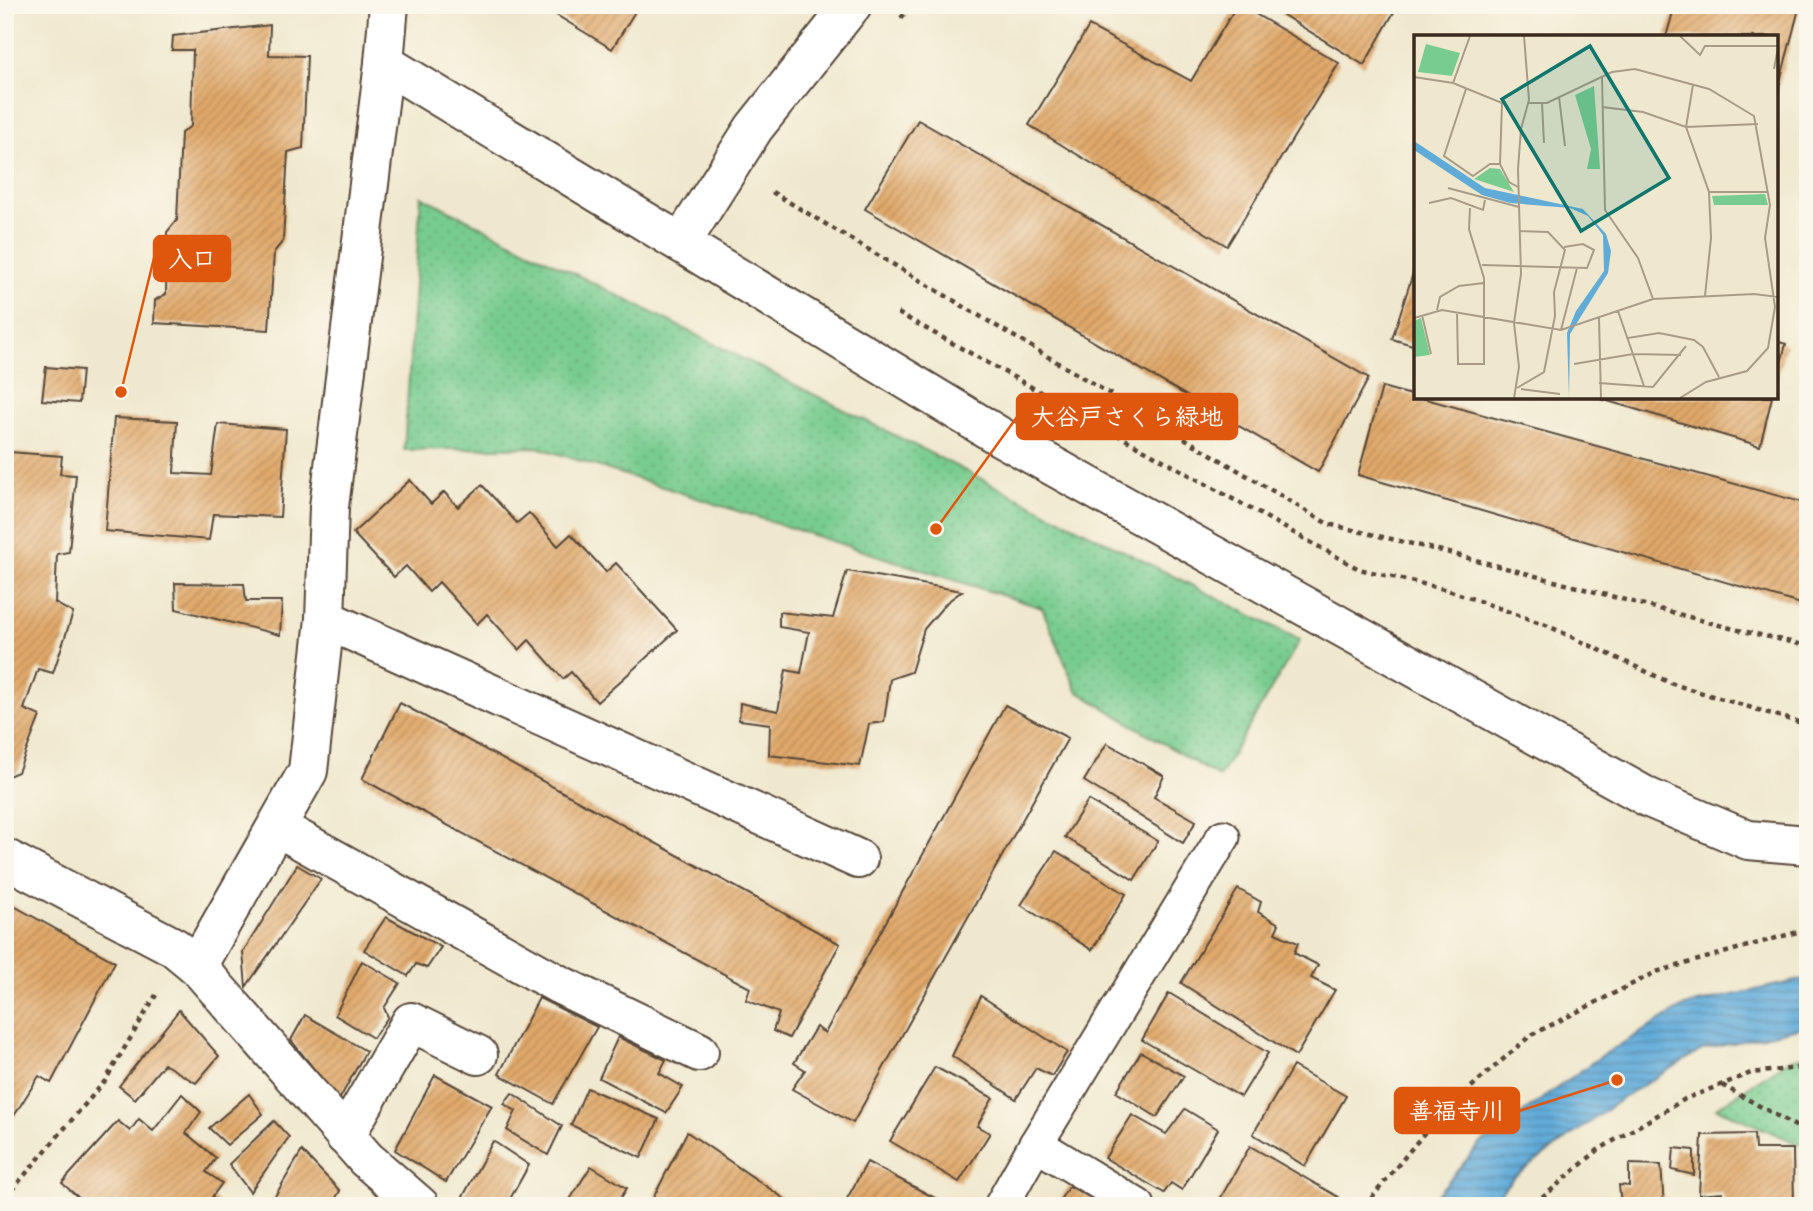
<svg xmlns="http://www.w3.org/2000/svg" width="1813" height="1211" font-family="Sriracha,'Klee One',sans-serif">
	<defs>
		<pattern id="park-dots" width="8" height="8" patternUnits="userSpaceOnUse" patternTransform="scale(1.75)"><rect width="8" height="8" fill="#78cc8f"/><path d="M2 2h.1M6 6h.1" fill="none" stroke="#69af7b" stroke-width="1.8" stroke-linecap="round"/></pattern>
		<pattern id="water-rules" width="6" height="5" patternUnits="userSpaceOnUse" patternTransform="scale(1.75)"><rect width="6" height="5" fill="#61abd9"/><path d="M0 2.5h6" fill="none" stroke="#518baf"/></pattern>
		<pattern id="building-hatch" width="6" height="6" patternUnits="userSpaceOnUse" patternTransform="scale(1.75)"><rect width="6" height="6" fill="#e1a96a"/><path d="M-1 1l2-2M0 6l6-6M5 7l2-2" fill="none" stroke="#b88a57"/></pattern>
	</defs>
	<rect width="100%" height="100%" fill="#fbf7ec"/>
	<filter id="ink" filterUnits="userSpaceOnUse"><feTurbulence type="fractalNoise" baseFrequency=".0143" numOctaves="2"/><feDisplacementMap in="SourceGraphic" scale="14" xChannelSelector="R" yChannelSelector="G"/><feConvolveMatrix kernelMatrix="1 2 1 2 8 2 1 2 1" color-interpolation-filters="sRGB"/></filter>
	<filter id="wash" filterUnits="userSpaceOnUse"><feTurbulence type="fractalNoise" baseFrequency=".00686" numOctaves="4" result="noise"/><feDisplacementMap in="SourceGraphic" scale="28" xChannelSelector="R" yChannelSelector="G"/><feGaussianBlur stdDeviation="1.57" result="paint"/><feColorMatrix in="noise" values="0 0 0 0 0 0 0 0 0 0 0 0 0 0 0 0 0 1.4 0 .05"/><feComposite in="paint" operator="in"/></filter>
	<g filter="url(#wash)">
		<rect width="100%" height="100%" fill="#f0e8ce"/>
		<g fill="url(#park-dots)" stroke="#5a7b56" stroke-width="2">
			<polygon points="421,196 1300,640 1219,777 1077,691 1042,608 537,447 404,450"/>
			<polygon points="1808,1055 1808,1148 1716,1108 1791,1059"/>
		</g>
		<polygon fill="url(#water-rules)" stroke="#4e6a7c" stroke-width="2" points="1808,978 1808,1026 1702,1050 1627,1095 1513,1178 1489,1206 1427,1206 1480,1144 1601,1056 1685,1006"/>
		<g id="blocks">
			<g fill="url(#building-hatch)">
				<polygon points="540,5 639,5 612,49"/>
				<polygon points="1237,5 1240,5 1339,63 1227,246 1029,125 1089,26 1191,81"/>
				<polygon points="1267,5 1398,5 1364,65"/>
				<polygon points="1675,5 1800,5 1777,93 1776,37 1666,37"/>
				<polygon points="270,25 269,55 307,56 303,148 288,152 283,241 274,252 269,330 154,323 155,300 166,294 167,232 177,220 181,133 191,126 193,50 172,50 173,36"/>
				<polygon points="918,120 1369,378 1318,472 865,209"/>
				<polygon points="1415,267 1416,268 1416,346 1392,339"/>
				<polygon points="1776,341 1786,344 1777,378 1776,378"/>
				<polygon points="46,367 82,370 79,403 42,400"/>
				<polygon points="1382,387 1808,504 1808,606 1358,475"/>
				<polygon points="1594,397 1772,397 1760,446"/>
				<polygon points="114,418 177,421 174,473 211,475 218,424 286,429 280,517 213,514 209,540 105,531"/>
				<polygon points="9,452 62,456 60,474 76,475 69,552 57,554 55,603 73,613 53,673 38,669 24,709 40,716 18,772 8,776 5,780 5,466 11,465"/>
				<polygon points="410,480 431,504 444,492 458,507 482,485 517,523 529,513 558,546 571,534 606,572 616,563 677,630 597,702 571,672 563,679 529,640 519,650 487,614 477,624 439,582 429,592 406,566 394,577 353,533"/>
				<polygon points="847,571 962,591 947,602 924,629 911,672 890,679 884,722 869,724 860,766 769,755 770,724 739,720 740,703 778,711 786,670 801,673 809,632 779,627 779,612 833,618"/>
				<polygon points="175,583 244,584 246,601 282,601 280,635 176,609"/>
				<polygon points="400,703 840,944 789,1038 773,1031 779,1013 746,1000 750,988 362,779"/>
				<polygon points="1005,705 1068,738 853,1123 792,1089 805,1070 794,1063 816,1027 825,1033"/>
				<polygon points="1107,743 1164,776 1154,797 1196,821 1183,843 1084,781"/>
				<polygon points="1088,800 1158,841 1134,880 1065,837"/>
				<polygon points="1056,851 1126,894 1092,950 1021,905"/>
				<polygon points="297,865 321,879 246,987 243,952"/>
				<polygon points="1238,889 1261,902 1258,912 1279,924 1275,933 1298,943 1294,953 1318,965 1311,978 1335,990 1296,1056 1181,983"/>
				<polygon points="5,901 115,962 51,1083 39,1076 5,1130"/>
				<polygon points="386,917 441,947 427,968 416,964 408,976 364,950"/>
				<polygon points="362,961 400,983 384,1008 388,1017 373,1038 335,1015"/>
				<polygon points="1169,993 1268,1053 1241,1097 1142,1040"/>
				<polygon points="981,996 1067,1052 1052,1076 1036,1068 1016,1099 952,1056"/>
				<polygon points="539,998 597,1027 553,1104 499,1074"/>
				<polygon points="179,1010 219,1056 196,1083 164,1064 135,1099 119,1086"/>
				<polygon points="305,1015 366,1051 339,1100 291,1040"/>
				<polygon points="618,1037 666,1060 659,1073 683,1087 666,1113 599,1078"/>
				<polygon points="1141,1052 1184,1076 1157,1117 1116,1092"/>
				<polygon points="1293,1066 1346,1096 1305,1166 1253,1134"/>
				<polygon points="935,1067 993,1098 977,1126 990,1133 959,1182 890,1141"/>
				<polygon points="435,1075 492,1106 446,1182 395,1150"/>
				<polygon points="587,1088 659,1119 641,1158 571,1125"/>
				<polygon points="512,1093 562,1126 548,1155 507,1130 516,1111 504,1104"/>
				<polygon points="182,1094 201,1112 186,1133 216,1158 206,1172 222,1183 212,1197 223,1206 88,1206 62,1183 118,1121 130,1131 139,1119 153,1131"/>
				<polygon points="249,1094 263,1114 227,1145 209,1128"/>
				<polygon points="1185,1109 1218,1129 1182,1190 1171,1183 1164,1193 1105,1158 1132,1115 1166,1134"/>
				<polygon points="274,1121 289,1137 250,1192 229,1164"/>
				<polygon points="687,1132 795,1206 649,1206"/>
				<polygon points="1754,1134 1755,1149 1793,1149 1794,1206 1726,1206 1722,1193 1699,1195 1702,1135"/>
				<polygon points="493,1141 529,1165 506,1206 462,1206 459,1204"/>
				<polygon points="1250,1146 1338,1197 1332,1206 1216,1206"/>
				<polygon points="1674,1148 1694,1150 1694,1175 1672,1170"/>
				<polygon points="302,1151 340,1191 331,1206 269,1206"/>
				<polygon points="867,1162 950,1206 843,1206"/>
				<polygon points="1629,1164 1661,1165 1664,1206 1621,1206 1619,1185 1629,1186"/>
				<polygon points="591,1166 627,1188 616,1206 566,1206"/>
				<polygon points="1069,1186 1105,1206 1056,1206"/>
			</g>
		</g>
	</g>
	<g filter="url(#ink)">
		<use href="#blocks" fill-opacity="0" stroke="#564638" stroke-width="2"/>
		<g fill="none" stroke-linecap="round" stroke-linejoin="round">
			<g stroke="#564638" stroke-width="37">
				<g id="service">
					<polyline points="1036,1144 1138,1206"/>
					<polyline points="1001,1206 1036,1144 1223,837"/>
				</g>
			</g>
			<g stroke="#564638" stroke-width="42">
				<g id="minor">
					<polyline points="384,63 999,436 1649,798 1748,840 1808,845"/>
					<polyline points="681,243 754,128 852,5"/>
					<polyline points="325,619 858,859"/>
					<polyline points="277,827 558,984 699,1052"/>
					<polyline points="5,858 174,947 197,966 366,1159 420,1206"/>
					<polyline points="345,1136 411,1022 478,1055"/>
				</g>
			</g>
			<g stroke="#564638" stroke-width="42">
				<polyline id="tertiary" points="197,966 308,771 325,619 329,507 384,63 389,5"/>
			</g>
			<g stroke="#564638" stroke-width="4.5" stroke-dasharray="5 5" stroke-linecap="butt">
				<polyline points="901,18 912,5"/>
				<polyline points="772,192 1328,524 1442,551 1734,629 1808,646"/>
				<polyline points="898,313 1359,569 1448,590 1546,625 1673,684 1808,725"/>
				<polyline points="1722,1085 1808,1133"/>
				<polyline points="5,1198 105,1081 156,995"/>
				<polyline points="1365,1206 1438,1116 1531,1035 1656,972 1808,929"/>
				<polyline points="1536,1206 1542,1198 1598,1150 1685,1099 1751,1073 1808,1067"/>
			</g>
			<use href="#service" stroke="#fff" stroke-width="33"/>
			<use href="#minor" stroke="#fff" stroke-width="38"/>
			<use href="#tertiary" stroke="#fff" stroke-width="38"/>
		</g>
	</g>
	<g transform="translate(1414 35)">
		<rect width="364" height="364" fill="#f0e8ce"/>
		<path d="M 12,9 L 46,18 L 38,41 L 4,37 ZM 180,51 L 186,134 L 173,134 L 177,114 L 161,60 ZM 76,133 L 86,134 L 100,157 L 60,144 ZM 351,159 L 354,170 L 300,170 L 298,161 ZM 7,283 L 16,320 L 0,322 L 0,286 Z" fill="#78cc8f"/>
		<path d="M 0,106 L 71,153 L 169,174 L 192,199 L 197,216 L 194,238 L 156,299 L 155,363 L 153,298 L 162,276 L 190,236 L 189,200 L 174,181 L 156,173 L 96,168 L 68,160 L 0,115 Z" fill="#61abd9"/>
		<path fill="none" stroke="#a89c88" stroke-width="2" d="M 266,1 L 286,20 L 291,11 L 364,11M 360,34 L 364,12M 0,42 L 39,48 L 88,68 L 86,129 L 95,147 L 104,152M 188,42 L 191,175 L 224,223 L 239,264M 39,48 L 56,1M 279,50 L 272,92 L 295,157 L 297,203 L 291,261M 52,54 L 30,121 L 59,141 L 76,129 L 86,129M 145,62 L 151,111M 114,68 L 133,68 L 198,37 L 221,34 L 295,54 L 340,81 L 356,170 L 351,203 L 361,272 L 354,313 L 333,336 L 292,347 L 266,363M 128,68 L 130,108M 188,72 L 229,77 L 272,92 L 344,89M 34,153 L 105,172M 295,157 L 354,157M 15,168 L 37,163 L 69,175 L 71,165M 68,230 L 173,233 L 180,215 L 169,209 L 150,212M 23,275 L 26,262 L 45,251 L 70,248M 204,276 L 230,351M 43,277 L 44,329 L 70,329 L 70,243 L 55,194 L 56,173M 8,280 L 17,319M 0,283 L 28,275 L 147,295 L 239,264 L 340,259 L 364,262M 185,283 L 187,363M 147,295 L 163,233M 214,303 L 245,298 L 280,305 L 289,312 L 305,342M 160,329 L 219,319 L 267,320M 185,348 L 239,352 L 272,311M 103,353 L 130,337 L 141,281 L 140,257 L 151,215 L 134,197 L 106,196M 107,354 L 146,359M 100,363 L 105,332 L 100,288 L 107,239 L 104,134 L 107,94 L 115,65 L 110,1"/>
		<path fill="#0f766e" fill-opacity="0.15" stroke="#0f766e" stroke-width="3.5" d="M 176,11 L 255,143 L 167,196 L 88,64 Z"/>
		<rect width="364" height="364" fill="none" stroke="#3b2a1e" stroke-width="3.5"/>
	</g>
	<path fill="none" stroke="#df570d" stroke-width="2.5" d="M121 392L154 258M936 529L1017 417M1617 1080L1519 1111"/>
	<g fill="#df570d" stroke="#fbf7ec" stroke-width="2.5">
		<circle cx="121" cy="392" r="7"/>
		<circle cx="936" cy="529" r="7"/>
		<circle cx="1617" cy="1080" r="7"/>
	</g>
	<g fill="#df570d" stroke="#df570d" stroke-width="2.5">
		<rect x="154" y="236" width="76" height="45" rx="7"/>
		<rect x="1017" y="394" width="220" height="45" rx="7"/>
		<rect x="1395" y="1088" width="124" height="45" rx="7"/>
	</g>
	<g font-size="24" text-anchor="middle" font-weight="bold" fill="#fff">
		<text x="192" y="267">入口</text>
		<text x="1127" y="425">大谷戸さくら緑地</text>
		<text x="1457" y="1119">善福寺川</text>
	</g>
	<rect width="1813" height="1211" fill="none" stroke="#fbf7ec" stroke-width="28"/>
</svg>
